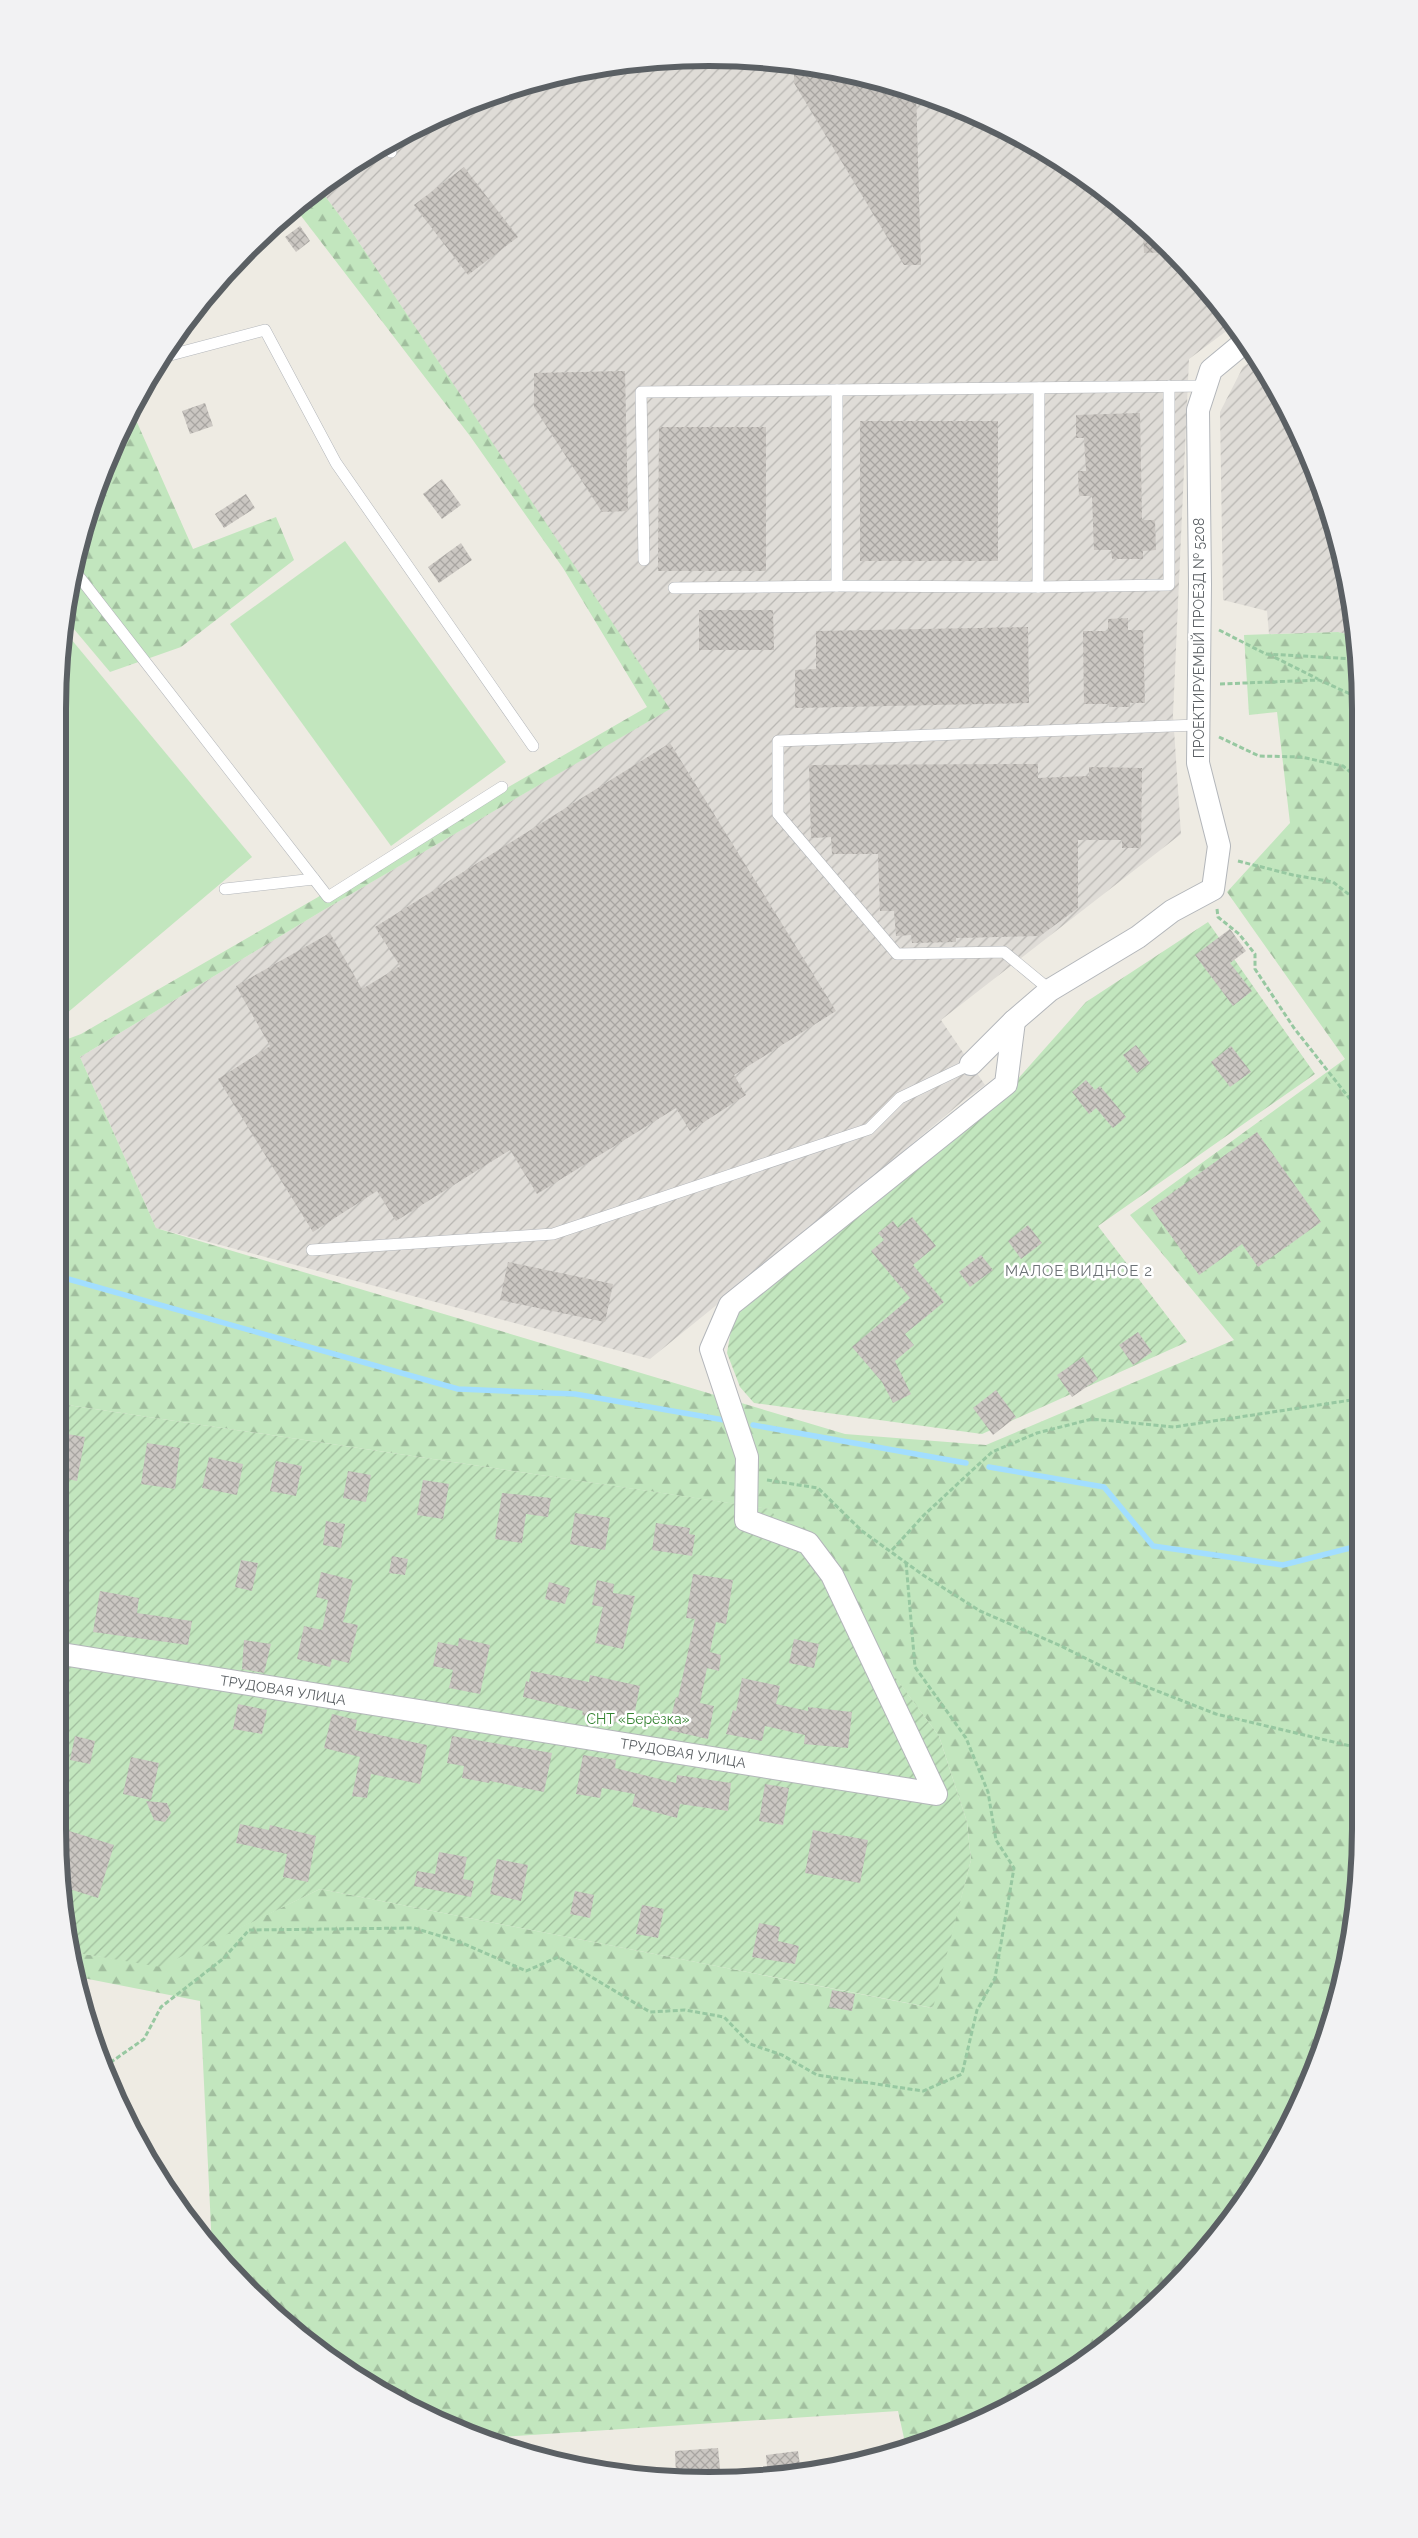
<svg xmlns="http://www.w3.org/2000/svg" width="1418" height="2538" font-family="Raleway,sans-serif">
	<defs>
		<pattern id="industrial-furrows" width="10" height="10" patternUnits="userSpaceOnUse" patternTransform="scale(1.25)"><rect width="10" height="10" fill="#dfdcd7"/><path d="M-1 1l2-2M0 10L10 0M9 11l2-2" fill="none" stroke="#b8b6b2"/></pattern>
		<pattern id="forest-firs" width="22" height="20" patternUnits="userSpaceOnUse" patternTransform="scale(1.25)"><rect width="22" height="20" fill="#c2e6be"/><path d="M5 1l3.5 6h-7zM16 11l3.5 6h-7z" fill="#a1be9e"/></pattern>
		<pattern id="garden-furrows" width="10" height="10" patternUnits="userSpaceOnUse" patternTransform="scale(1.25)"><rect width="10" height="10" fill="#c2e6be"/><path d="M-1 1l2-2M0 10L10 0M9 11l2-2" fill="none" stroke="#a1be9e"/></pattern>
		<pattern id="building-cross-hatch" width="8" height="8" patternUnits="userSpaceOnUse" patternTransform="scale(1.25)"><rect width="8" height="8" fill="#cbc7c2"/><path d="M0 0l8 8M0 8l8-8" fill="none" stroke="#a8a5a1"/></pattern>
	</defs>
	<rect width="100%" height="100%" fill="#eeebe3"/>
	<g fill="url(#industrial-furrows)">
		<polygon points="667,59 794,63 919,92 1035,145 1169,248 1233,326 1189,359 1173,715 1181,834 941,1020 985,1085 964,1100 830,1213 650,1359 156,1228 80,1057 322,911 669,709 352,232 319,188 421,125 541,80"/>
		<polygon points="1256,358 1326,499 1355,624 1355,636 1338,632 1269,634 1267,611 1223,600 1220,412 1243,367"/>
	</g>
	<g fill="#c2e6be">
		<polygon points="345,541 506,762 391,846 230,624"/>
		<polygon points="66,633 252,857 60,1019 59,667"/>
	</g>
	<g fill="url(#forest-firs)">
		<polygon points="319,188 352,232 670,709 322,911 80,1057 156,1228 845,1434 986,1445 1234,1340 1130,1215 1345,1059 1227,892 1290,823 1277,712 1249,715 1244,635 1338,632 1355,636 1359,1871 1326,2038 1273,2155 1199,2258 1138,2319 1035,2393 958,2431 906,2447 898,2411 486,2438 421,2413 347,2371 249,2290 212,2248 200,2001 78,1977 72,1952 160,1966 320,1889 932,2008 971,1860 967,1822 939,1736 769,1509 61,1404 60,1042 81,1034 647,707 563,568 470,436 295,208"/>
		<polygon points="132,411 193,549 276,517 294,560 181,647 110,672 68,622 92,500"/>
	</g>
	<g fill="url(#garden-furrows)">
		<polygon points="1208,922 1315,1074 1098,1226 1187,1342 982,1434 754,1403 740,1387 727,1353 733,1318 792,1261 1000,1099 1086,1002"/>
		<polygon points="61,1404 770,1509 939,1736 967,1822 971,1860 933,2008 320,1889 160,1967 72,1952 63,1914"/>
	</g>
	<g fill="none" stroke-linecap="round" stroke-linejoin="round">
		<g stroke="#a2deff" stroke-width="5.5">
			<polyline points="61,1277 458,1389 575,1394 724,1420"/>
			<polyline points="753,1425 966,1463"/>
			<polyline points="989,1467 1104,1487 1153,1546 1283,1565 1358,1546"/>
		</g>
	</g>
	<g fill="url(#building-cross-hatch)">
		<polygon points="794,63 916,92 921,265 904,265 794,83"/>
		<polygon points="464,167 518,237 468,275 414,205"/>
		<polygon points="300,226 310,241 296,252 285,237"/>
		<polygon points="1143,228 1169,248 1172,252 1144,253"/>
		<polygon points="625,371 628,511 602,512 534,407 534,373"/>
		<polygon points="205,403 213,426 190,434 182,411"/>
		<polygon points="1140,413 1142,520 1155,520 1156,550 1143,551 1143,559 1112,559 1111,550 1094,550 1092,496 1079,496 1078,471 1086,471 1084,438 1076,438 1076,415"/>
		<rect x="860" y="421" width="138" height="140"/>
		<polygon points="659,427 766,427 766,571 658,571"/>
		<polygon points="442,479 461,505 442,519 423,494"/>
		<polygon points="246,494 255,508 224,528 215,514"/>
		<polygon points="461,543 472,560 439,583 428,567"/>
		<polygon points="699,610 773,610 774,650 699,650"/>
		<polygon points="1128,618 1128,630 1143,630 1145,703 1130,703 1130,707 1109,707 1109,704 1084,704 1083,631 1108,631 1108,619"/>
		<polygon points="1028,627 1029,703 795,708 795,670 816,669 816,631"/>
		<polygon points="670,743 836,1011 734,1075 746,1095 690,1131 676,1108 537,1194 510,1150 396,1221 377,1191 313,1232 218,1079 270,1046 236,986 330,933 362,989 400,966 375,927"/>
		<polygon points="1038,764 1038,778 1089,776 1089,767 1142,768 1141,848 1122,848 1122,840 1078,840 1078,908 1040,936 956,938 956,942 912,943 911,935 896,936 894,911 880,911 878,854 832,854 831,837 811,838 809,765"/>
		<polygon points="1230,929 1246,951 1230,963 1252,991 1233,1006 1195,955"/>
		<polygon points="1136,1045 1150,1063 1137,1073 1123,1055"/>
		<polygon points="1231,1046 1251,1072 1230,1087 1211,1062"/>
		<polygon points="1086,1080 1095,1090 1100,1086 1126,1117 1113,1128 1096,1108 1089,1114 1072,1092"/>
		<polygon points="1257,1132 1321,1222 1258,1267 1242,1244 1199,1275 1151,1208"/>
		<polygon points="912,1217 936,1246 913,1265 944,1302 905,1334 914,1345 895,1361 911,1394 893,1403 882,1382 852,1347 910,1298 871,1251 884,1240 878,1233 893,1221 898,1228"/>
		<polygon points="1028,1225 1042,1243 1021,1259 1008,1241"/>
		<polygon points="981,1255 993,1270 970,1287 959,1272"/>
		<polygon points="508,1262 613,1284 605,1322 500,1300"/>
		<polygon points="1138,1332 1152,1352 1133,1365 1119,1345"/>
		<polygon points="1083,1357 1098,1379 1072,1397 1057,1375"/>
		<polygon points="996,1390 1016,1417 993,1435 973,1408"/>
		<polygon points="61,1433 85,1437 77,1481 62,1478"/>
		<polygon points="147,1443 180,1448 175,1489 141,1484"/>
		<polygon points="209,1457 243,1464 237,1495 202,1488"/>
		<polygon points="276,1461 302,1466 296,1496 270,1491"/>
		<polygon points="348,1471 371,1475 366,1502 343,1498"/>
		<polygon points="423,1480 449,1484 443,1519 417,1515"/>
		<polygon points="502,1493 551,1498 548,1517 526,1514 522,1543 495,1539"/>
		<polygon points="575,1513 610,1518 605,1550 570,1544"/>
		<polygon points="326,1521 345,1524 341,1548 323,1545"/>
		<polygon points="656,1523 690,1528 689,1534 695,1535 692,1556 652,1550"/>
		<polygon points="392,1556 408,1559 405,1575 389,1573"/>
		<polygon points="241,1560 258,1563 252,1591 235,1587"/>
		<polygon points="321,1572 353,1580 343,1622 358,1625 349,1663 332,1659 330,1667 297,1659 304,1626 322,1630 328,1600 316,1597"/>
		<polygon points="693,1574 733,1580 726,1624 716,1622 710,1652 721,1655 719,1671 707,1668 700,1703 714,1706 708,1739 668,1730 676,1697 678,1698 695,1619 686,1618"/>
		<polygon points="597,1580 614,1584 613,1593 635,1596 623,1649 595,1643 603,1607 592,1605"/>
		<polygon points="549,1582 570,1588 565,1604 545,1599"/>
		<polygon points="100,1591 139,1598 137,1613 192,1621 188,1645 93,1632"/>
		<polygon points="459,1638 490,1645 480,1694 449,1688 453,1670 433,1666 438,1642 458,1646"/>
		<polygon points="794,1639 819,1644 814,1668 789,1663"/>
		<polygon points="244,1640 271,1644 264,1673 242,1669"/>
		<polygon points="531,1671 589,1682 590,1675 640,1686 632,1725 582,1715 583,1711 523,1697 526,1681 529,1682"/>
		<polygon points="742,1678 780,1686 776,1704 808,1711 808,1707 852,1712 848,1748 804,1744 805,1735 765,1726 762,1741 726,1734 733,1710 736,1711"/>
		<polygon points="238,1704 267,1710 262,1734 233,1729"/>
		<polygon points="332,1714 357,1720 355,1730 427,1745 420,1784 371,1774 367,1798 352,1796 360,1757 324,1748"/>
		<polygon points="75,1736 95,1741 90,1764 70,1760"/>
		<polygon points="452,1736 552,1753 544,1792 490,1781 489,1783 462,1778 464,1766 447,1763"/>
		<polygon points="583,1755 616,1760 615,1768 676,1783 677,1775 731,1783 728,1811 680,1804 677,1818 632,1806 635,1794 602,1788 600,1798 576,1794"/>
		<polygon points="131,1757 159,1763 151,1800 123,1794"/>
		<polygon points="765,1784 789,1788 783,1825 759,1821"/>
		<polygon points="146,1801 167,1803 171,1813 165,1822 154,1820"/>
		<polygon points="240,1824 269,1830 270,1825 316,1836 308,1882 283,1877 287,1854 236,1843"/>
		<polygon points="63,1829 114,1845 98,1898 63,1887"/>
		<polygon points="813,1830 868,1840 860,1883 805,1873"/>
		<polygon points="439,1852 467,1857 463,1879 474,1881 471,1897 414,1886 417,1871 435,1874"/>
		<polygon points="497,1859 528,1865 521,1901 490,1894"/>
		<polygon points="575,1891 594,1895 590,1918 570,1914"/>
		<polygon points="642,1905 664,1909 658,1938 636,1934"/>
		<polygon points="759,1923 780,1927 778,1941 799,1946 795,1964 752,1957"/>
		<polygon points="832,1990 855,1994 852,2011 829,2007"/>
		<polygon points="718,2448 721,2478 676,2477 675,2451"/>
		<polygon points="798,2451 801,2473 768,2477 766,2455"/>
	</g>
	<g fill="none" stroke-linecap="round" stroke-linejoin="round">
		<g stroke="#b3b6ba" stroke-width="12">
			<g id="service">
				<polyline points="386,147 391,152"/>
				<polyline points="163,357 265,330 336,463 533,746"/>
				<polyline points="1039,388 1038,587 1169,585 1169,386"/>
				<polyline points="837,390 837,586 1038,587"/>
				<polyline points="644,560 641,392 1206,386"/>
				<polyline points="77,574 328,897 502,787"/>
				<polyline points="674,588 837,586"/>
				<polyline points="225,889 314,879"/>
				<polyline points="1050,990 1004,952 897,954 778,814 778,741 1197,725"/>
				<polyline points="312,1250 553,1234 869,1129 900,1098 971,1064"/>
			</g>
		</g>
		<g stroke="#b3b6ba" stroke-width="24">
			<g id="minor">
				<polyline points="971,1064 1014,1021 1050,990 1138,937 1172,911 1213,889 1219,846 1198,763 1200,584 1198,410 1211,370 1246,341"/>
				<polyline points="62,1654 936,1794 832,1575 808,1543 746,1520 747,1457 711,1349 730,1305 1006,1084 1014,1021"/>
			</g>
		</g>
		<g stroke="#97c8a1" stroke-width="3" stroke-dasharray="5 2.5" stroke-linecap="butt">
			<polyline points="1219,630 1266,654 1355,659"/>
			<polyline points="1268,654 1318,679"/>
			<polyline points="1220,684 1319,680 1355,696"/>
			<polyline points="1219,737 1259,756 1301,757 1343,766 1355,776"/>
			<polyline points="1238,861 1293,875 1333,882 1356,900"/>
			<polyline points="1217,909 1218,917 1239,934 1255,954 1255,969 1294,1028 1357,1108"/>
			<polyline points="767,1480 818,1488 862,1531 923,1575 980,1611 1061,1646 1127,1679 1216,1714 1359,1748"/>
			<polyline points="892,1550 924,1515 992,1452 1037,1433 1092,1419 1174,1427 1358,1399"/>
			<polyline points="104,2067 144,2039 161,2007 224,1958 249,1930 414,1928 460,1942 526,1971 558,1957 650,2012 685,2010 724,2017 750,2044 782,2055 817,2075 923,2091 962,2074 977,2010 995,1978 1014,1868 996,1840 988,1792 966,1738 915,1667 906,1562"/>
		</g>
		<use href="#service" stroke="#fff" stroke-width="11"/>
		<use href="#minor" stroke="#fff" stroke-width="22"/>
	</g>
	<g text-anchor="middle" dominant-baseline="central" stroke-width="5" stroke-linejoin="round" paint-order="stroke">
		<g font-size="14" fill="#5b6064" stroke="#fff">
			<text transform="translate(1199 638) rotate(-90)">ПРОЕКТИРУЕМЫЙ ПРОЕЗД № 5208</text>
			<text transform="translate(283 1690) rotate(9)">ТРУДОВАЯ УЛИЦА</text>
			<text transform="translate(683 1753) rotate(9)">ТРУДОВАЯ УЛИЦА</text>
		</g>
		<g font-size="14" fill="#358432" stroke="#fff">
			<text x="638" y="1719">СНТ «Берёзка»</text>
		</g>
		<g font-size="15" letter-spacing="1" fill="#6c7276" stroke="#fff">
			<text x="1079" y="1271">МАЛОЕ ВИДНОЕ 2</text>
		</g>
	</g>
	<path d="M0 0H1418V2538H0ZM709 66H709A643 643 0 0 1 1352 709V1829A643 643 0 0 1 709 2472H709A643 643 0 0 1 66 1829V709A643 643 0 0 1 709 66Z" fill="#f2f2f3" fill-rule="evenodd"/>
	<path fill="none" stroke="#5b6064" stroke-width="6" d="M709 66H709A643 643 0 0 1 1352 709V1829A643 643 0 0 1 709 2472H709A643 643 0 0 1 66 1829V709A643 643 0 0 1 709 66Z"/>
</svg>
